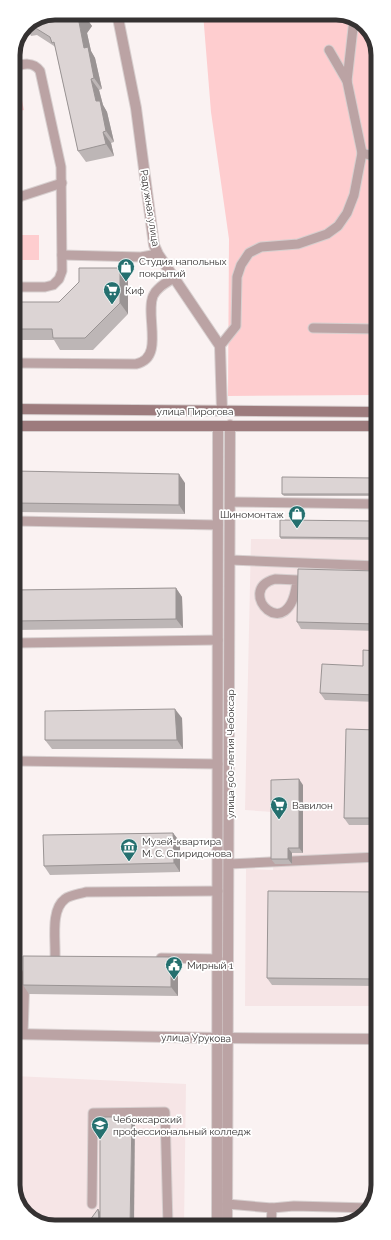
<svg xmlns="http://www.w3.org/2000/svg" width="391" height="1240" font-family="Raleway,sans-serif">
	<rect width="100%" height="100%" fill="#faf2f2"/>
	<g fill="#f6e5e6">
		<polygon points="251,539 377,540 378,1006 245,1006 246,869 273,870 274,862 273,812 245,810"/>
		<polygon points="14,1076 186,1084 184,1226 52,1227 28,1217 14,1196"/>
	</g>
	<g fill="#fecdcf">
		<polygon points="203,13 339,13 363,23 377,44 377,395 228,396 229,239 211,112"/>
		<polygon points="19,86 24,110 15,112 20,133 13,135 13,87"/>
		<rect x="13" y="235" width="26" height="25"/>
	</g>
	<g fill="none" stroke-linecap="round" stroke-linejoin="round">
		<g stroke="#d7cfcf" stroke-width="11">
			<g id="service">
				<path d="M 13,67 C 23,64 33,61 40,71 L 61,167 L 62,271 L 59,279 L 53,285 L 45,287 L 13,287"/>
				<polyline points="347,81 354,19"/>
				<polyline points="362,153 377,157"/>
				<polyline points="13,199 62,183"/>
				<polyline points="62,255 141,257 158,254"/>
				<polyline points="313,328 377,329"/>
				<polyline points="220,346 236,326 237,277 241,265 249,253 261,247 298,244 327,234 338,226 347,213 354,195 362,153 347,81 329,50"/>
				<path d="M 13,363 L 136,364 C 165,358 145,316 153,296 C 157,287 166,283 174,278"/>
				<polyline points="231,502 377,504"/>
				<polyline points="14,521 218,525"/>
				<polyline points="230,560 377,566"/>
				<path d="M 275,579 L 297,580 C 290,650 233,590 275,579 Z"/>
				<polyline points="14,643 218,640"/>
				<polyline points="14,761 218,764"/>
				<polyline points="229,864 378,857"/>
				<path d="M 55,958 C 56,941 50,910 65,899 C 70,895 80,894 86,892 L 218,891"/>
				<polyline points="161,958 218,959"/>
				<polyline points="23,1034 25,975"/>
				<polyline points="92,1204 93,1113 165,1112 168,1226"/>
				<polyline points="227,1204 272,1208 294,1206 370,1208"/>
				<polyline points="271,1226 272,1208"/>
			</g>
		</g>
		<g stroke="#d7cfcf" stroke-width="12">
			<g id="minor">
				<polyline points="117,13 136,108 154,245 158,254 220,346 222,411"/>
				<polyline points="14,1034 218,1038"/>
				<polyline points="228,1038 378,1039"/>
			</g>
		</g>
		<g stroke="#d7cfcf" stroke-width="12">
			<g id="tertiary">
				<polyline points="217,1226 218,426"/>
				<polyline points="227,1226 230,425"/>
			</g>
		</g>
		<g stroke="#d7cfcf" stroke-width="12">
			<g id="secondary">
				<polyline points="13,409 377,412"/>
				<polyline points="14,426 377,426"/>
			</g>
		</g>
		<use href="#service" stroke="#bba3a4" stroke-width="9"/>
		<use href="#minor" stroke="#bba3a4" stroke-width="10"/>
		<use href="#tertiary" stroke="#bba3a4" stroke-width="10"/>
		<use href="#secondary" stroke="#9d7b7d" stroke-width="10"/>
	</g>
	<g fill="#bdb6b6">
		<polygon points="55,13 84,15 92,26 87,33 91,51 95,58 102,89 99,90 103,105 107,112 114,142 111,143 114,156 86,162 78,151 55,47 54,46 37,35 31,36 30,34 21,36 26,25"/>
		<polygon points="120,268 128,279 128,314 93,350 60,350 54,340 13,340 13,302 59,302"/>
		<polygon points="14,471 185,483 185,514 14,512"/>
		<polygon points="377,478 377,496 284,496 282,494"/>
		<polygon points="377,521 377,540 281,539 280,537"/>
		<polygon points="377,571 377,631 301,629 297,622"/>
		<polygon points="176,588 182,597 183,628 14,630 14,590"/>
		<polygon points="377,651 377,702 325,700 320,693 363,666"/>
		<polygon points="182,718 183,749 52,749 45,740"/>
		<polygon points="377,730 378,825 349,825 344,818"/>
		<polygon points="303,785 303,853 292,853 292,864 275,864 271,859"/>
		<polygon points="173,833 180,842 180,872 50,875 44,866"/>
		<polygon points="378,892 378,986 272,985 267,978"/>
		<polygon points="178,966 178,996 29,994 23,985"/>
	</g>
	<g fill="#9a9494">
		<polygon points="84,15 92,26 87,33 91,51 95,58 102,89 94,78 84,48 79,22"/>
		<polygon points="91,79 99,90 103,105 107,112 114,142 106,131 96,101"/>
		<polygon points="103,132 111,143 114,156 106,144"/>
		<polygon points="120,268 128,279 128,314 120,303"/>
		<polygon points="179,474 185,483 185,514 179,505"/>
		<polygon points="176,588 182,597 183,628 176,619"/>
		<polygon points="175,709 182,718 183,749 177,740"/>
		<polygon points="299,779 303,785 303,853 299,848"/>
		<polygon points="173,833 180,842 180,872 174,863"/>
		<polygon points="288,848 292,853 292,864 288,859"/>
		<polygon points="171,957 178,966 178,996 171,987"/>
		<polygon points="132,1117 135,1123 134,1227 130,1227"/>
		<polygon points="98,1209 103,1216 104,1227 94,1227"/>
	</g>
	<g fill="#dcd4d4" stroke="#9a9494">
		<polygon points="55,13 80,13 84,15 79,22 84,48 88,47 94,78 91,79 96,101 100,101 106,131 103,132 106,144 78,151 54,42 52,43 50,37 29,24"/>
		<polygon points="79,268 120,268 120,303 85,338 53,338 52,329 13,329 13,302 59,302 79,282"/>
		<polygon points="14,471 179,474 179,505 14,503"/>
		<polygon points="282,477 377,478 377,494 282,494"/>
		<polygon points="280,520 377,521 377,538 280,537"/>
		<polygon points="298,569 377,571 377,624 297,622"/>
		<polygon points="176,588 176,619 14,621 14,590"/>
		<polygon points="363,650 377,651 377,695 320,693 322,664 363,666"/>
		<polygon points="175,709 177,740 45,740 45,711"/>
		<polygon points="346,729 377,730 378,818 344,818"/>
		<polygon points="299,779 299,848 288,848 288,859 271,859 271,780"/>
		<polygon points="173,833 174,863 44,866 43,835"/>
		<polygon points="268,891 378,892 378,979 267,978"/>
		<polygon points="23,956 171,957 171,987 23,985"/>
		<polygon points="100,1117 132,1117 130,1227 100,1227"/>
		<polygon points="98,1209 99,1220 94,1227 85,1227"/>
	</g>
	<defs>
		<g id="shop-pin" transform="scale(0.9)"><path d="M0 17L-7.5 6A9.5 9.5 0 1 1 7.5 6Z" fill="#25706f" stroke="#fff"/><path d="M-5-2.5h2.3a2.7 3.5 0 0 1 5.4 0H5L5.5 6h-11ZM-1.5-2.5h3a1.5 2.3 0 0 0-3 0Z" fill="#fff"/></g>
		<g id="supermarket-pin" transform="scale(0.9)"><path d="M0 17L-7.5 6A9.5 9.5 0 1 1 7.5 6Z" fill="#25706f" stroke="#fff"/><path d="M-6-5.5h2.5l.6 2H6L4.5 2H-2.5L-4.4-4H-6ZM-1.5 3.2a1.3 1.3 0 1 0 .1 0ZM3 3.2a1.3 1.3 0 1 0 .1 0Z" fill="#fff"/></g>
		<g id="museum-pin" transform="scale(0.9)"><path d="M0 17L-7.5 6A9.5 9.5 0 1 1 7.5 6Z" fill="#25706f" stroke="#fff"/><path d="M0-6L6-3V-2H-6V-3ZM-5-1h2V3h-2ZM-1-1h2V3h-2ZM3-1h2V3H3ZM-6 4H6V6H-6Z" fill="#fff"/></g>
		<g id="civic-pin" transform="scale(0.9)"><path d="M0 17L-7.5 6A9.5 9.5 0 1 1 7.5 6Z" fill="#25706f" stroke="#fff"/><path d="M-.6-6.5H3V-4.5H.6V-3L4-1V1h2V6H-6V1h2V-1L-.6-3ZM-1.2 2.5V6h2.4V2.5Z" fill="#fff"/></g>
		<g id="university-pin" transform="scale(0.9)"><path d="M0 17L-7.5 6A9.5 9.5 0 1 1 7.5 6Z" fill="#25706f" stroke="#fff"/><path d="M0-5L7-2L0 1L-7-2ZM-4 1L0 2.5L4 1V4Q0 6-4 4Z" fill="#fff"/></g>
	</defs>
	<g fill-rule="evenodd">
		<use href="#shop-pin" x="126" y="267"/>
		<use href="#supermarket-pin" x="112" y="290"/>
		<use href="#shop-pin" x="297" y="514"/>
		<use href="#supermarket-pin" x="279" y="805"/>
		<use href="#museum-pin" x="129" y="847"/>
		<use href="#civic-pin" x="174" y="965"/>
		<use href="#university-pin" x="100" y="1125"/>
	</g>
	<g text-anchor="middle" dominant-baseline="central" stroke-width="3.5" stroke-linejoin="round" paint-order="stroke">
		<g font-size="10" fill="#353232" stroke="#fff">
			<text transform="translate(150 208) rotate(81)">Радужная улица</text>
			<text x="195" y="411">улица Пирогова</text>
			<text transform="translate(230 754) rotate(-90)">улица 500-летия Чебоксар</text>
			<text transform="translate(196 1038) rotate(1)">улица Урукова</text>
		</g>
		<g font-size="10" fill="#353232" stroke="#fff" text-anchor="start">
			<text x="139" y="261">Студия напольных<tspan x="139" dy="12">покрытий</tspan></text>
			<text x="125" y="290">Киф</text>
			<text x="284" y="514" text-anchor="end">Шиномонтаж</text>
			<text x="292" y="805">Вавилон</text>
			<text x="142" y="841">Музей-квартира<tspan x="142" dy="12">М. С. Спиридонова</tspan></text>
			<text x="187" y="965">Мирный 1</text>
			<text x="113" y="1119">Чебоксарский<tspan x="113" dy="12">профессиональный колледж</tspan></text>
		</g>
	</g>
	<path d="M0 0H391V1240H0ZM55 20H336A35 35 0 0 1 371 55V1185A35 35 0 0 1 336 1220H55A35 35 0 0 1 20 1185V55A35 35 0 0 1 55 20Z" fill="#fff" fill-rule="evenodd"/>
	<path fill="none" stroke="#353232" stroke-width="5" d="M55 20H336A35 35 0 0 1 371 55V1185A35 35 0 0 1 336 1220H55A35 35 0 0 1 20 1185V55A35 35 0 0 1 55 20Z"/>
</svg>
